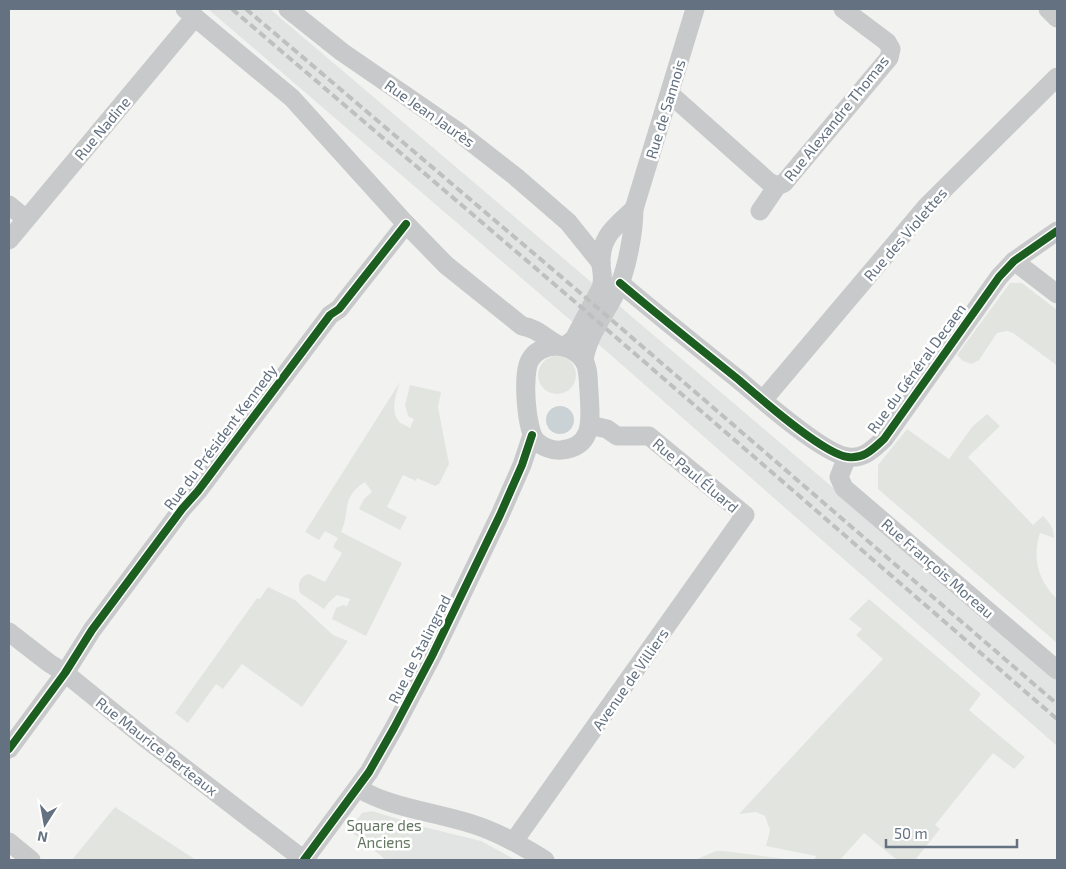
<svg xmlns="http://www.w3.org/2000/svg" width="1066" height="869" font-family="'Exo 2',sans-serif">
	<rect width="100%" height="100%" fill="#f2f3f0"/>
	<g fill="#e2e4e3">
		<polygon points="208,9 270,9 1057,678 1057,746 597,343"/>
		<polygon points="424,827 481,841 514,859 388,860 413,829 419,833"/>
	</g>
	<g fill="#e2e5df">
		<polygon points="1010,283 1022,283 1057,310 1057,369 1055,364 1013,333 1007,331 997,333 979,360 972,364 963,361 957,355"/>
		<circle cx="557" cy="375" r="19"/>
		<path d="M 400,382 C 396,393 390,411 399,422 C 402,424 407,426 410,428 L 414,419 L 408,416 L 405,405 L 410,385 L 441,392 L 438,407 L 449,464 L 439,484 L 435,486 L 417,478 L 416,481 L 403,475 L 387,507 L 407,517 L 400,530 L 359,509 L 364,499 L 372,492 L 365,482 C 340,498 351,511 341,532 L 402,563 L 366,636 L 332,619 L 336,608 L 343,605 L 347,606 L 350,599 L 337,595 L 329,602 L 324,609 L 300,593 C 297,584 300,576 309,574 L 325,582 L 342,553 L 333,547 L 338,538 L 325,531 L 319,540 L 305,532 Z"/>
		<path d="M 987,414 L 1000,426 L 968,457 L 1033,525 L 1043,516 C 1050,523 1054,528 1054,538 L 1040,533 C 1032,558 1038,581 1057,599 L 1057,643 L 878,489 L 878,465 L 907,429 L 949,459 L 972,427 Z"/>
		<polygon points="268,587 295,600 333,635 348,641 302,707 242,664 223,689 216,684 188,723 175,713 257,598 260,599"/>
		<polygon points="869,599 981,694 969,710 1025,757 1014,769 993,753 935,825 940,829 915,860 897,860 864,833 840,860 814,860 816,856 766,846 770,830 765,816 756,812 739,814 883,659 856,635 862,629 849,619"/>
		<polygon points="115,807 196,860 72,860"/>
		<polygon points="372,811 424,827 419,833 413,829 388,860 386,860 349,830 362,813"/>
		<polygon points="716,851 724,851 794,860 695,860"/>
	</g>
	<circle fill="#cbd2d5" cx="560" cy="420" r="14"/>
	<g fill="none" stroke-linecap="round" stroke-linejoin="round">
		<g stroke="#c8c9ca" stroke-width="19">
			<path d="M 185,9 L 292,98 L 406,224 L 446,265 L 522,326 C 538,328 547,340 561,346"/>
			<polyline points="288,9 342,52 457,131 516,177 568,222 601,263"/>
			<polyline points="1048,9 1057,18"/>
			<polyline points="670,94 769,182 777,186"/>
			<polyline points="9,205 26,219"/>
			<polyline points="760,211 777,186 784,183 889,58 891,49 887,42 843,9"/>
			<polyline points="9,240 195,17"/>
			<polyline points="1014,261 1057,294"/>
			<path d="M 620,283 C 659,316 699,348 739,380 C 760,398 823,454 848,457 C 864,459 873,449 884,439 L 999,277 L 1014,261 L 1057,231"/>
			<path d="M 555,346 C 567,346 577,351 584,361 C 589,369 588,382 589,391 C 590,416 596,447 561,450 C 553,451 542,447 536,441 C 526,430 522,374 530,360 C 535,351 544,347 555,346 Z"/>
			<path d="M 564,347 L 574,339 L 601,288 C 604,279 602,274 601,265 C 600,236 615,227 634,209"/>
			<path d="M 584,361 C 587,335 607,312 618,288 C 627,269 634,231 634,209 L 695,9"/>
			<polyline points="763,400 927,206 1057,77"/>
			<polyline points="847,457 839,477 844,488 1057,670"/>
			<polyline points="9,632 49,663 65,673 145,738 304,860"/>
			<polyline points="9,749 65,673 92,630 182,509 198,491 330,315 339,309 406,224"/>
			<path d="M 358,788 C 390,808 435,812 472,824 C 498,832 522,846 545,860"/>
			<polyline points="514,841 745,515 649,436 617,436 607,429 590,425"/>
			<polyline points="9,842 31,860"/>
			<polyline points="304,860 369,772 394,728 432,656 500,515 522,465 532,435"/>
		</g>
		<g stroke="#bec0c0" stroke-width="4" stroke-dasharray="8 4" stroke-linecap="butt">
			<polyline points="232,9 574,301 1057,719"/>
			<polyline points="246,9 578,291 1057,704"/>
		</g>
		<g stroke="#fff" stroke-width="11">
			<g id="cycleway">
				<path d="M 620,283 C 659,316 699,348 739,380 C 760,398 823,454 848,457 C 864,459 873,449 884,439 L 999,277 L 1014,261 L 1057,231"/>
				<polyline points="9,749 65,673 92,630 182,509 198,491 330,315 339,309 406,224"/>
				<polyline points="304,860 369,772 394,728 432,656 500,515 522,465 532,435"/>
			</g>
		</g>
		<use href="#cycleway" stroke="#1b5e20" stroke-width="8"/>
	</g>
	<g text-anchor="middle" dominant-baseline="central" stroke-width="5" stroke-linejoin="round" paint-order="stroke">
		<g font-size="15" fill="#637180" stroke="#fff">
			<text transform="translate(665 109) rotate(-73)">Rue de Sannois</text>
			<text transform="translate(430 113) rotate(35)">Rue Jean Jaurès</text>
			<text transform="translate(836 118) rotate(-51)">Rue Alexandre Thomas</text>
			<text transform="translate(102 128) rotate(-50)">Rue Nadine</text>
			<text transform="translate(905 234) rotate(-49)">Rue des Violettes</text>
			<text transform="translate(916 368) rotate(-54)">Rue du Général Decaen</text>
			<text transform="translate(220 437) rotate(-53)">Rue du Président Kennedy</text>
			<text transform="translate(696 475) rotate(40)">Rue Paul Éluard</text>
			<text transform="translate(938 568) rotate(41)">Rue François Moreau</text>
			<text transform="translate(419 649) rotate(-63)">Rue de Stalingrad</text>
			<text transform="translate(630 679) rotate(-55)">Avenue de Villiers</text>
			<text transform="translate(157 746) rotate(38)">Rue Maurice Berteaux</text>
		</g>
		<g font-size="15" fill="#647762" stroke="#fff">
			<text x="384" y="825">Square des<tspan x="384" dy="17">Anciens</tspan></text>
		</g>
	</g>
	<rect width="1066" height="869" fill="none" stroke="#637180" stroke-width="20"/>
	<g transform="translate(45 824) rotate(191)" stroke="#ffffff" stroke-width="4" paint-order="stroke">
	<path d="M0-4L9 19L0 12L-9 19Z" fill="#637180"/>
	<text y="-8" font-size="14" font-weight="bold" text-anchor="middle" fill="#637180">N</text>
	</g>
	<path d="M886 839v8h131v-8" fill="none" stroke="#637180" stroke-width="2.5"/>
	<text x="894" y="839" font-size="15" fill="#637180" stroke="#ffffff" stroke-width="4" paint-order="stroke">50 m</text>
</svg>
